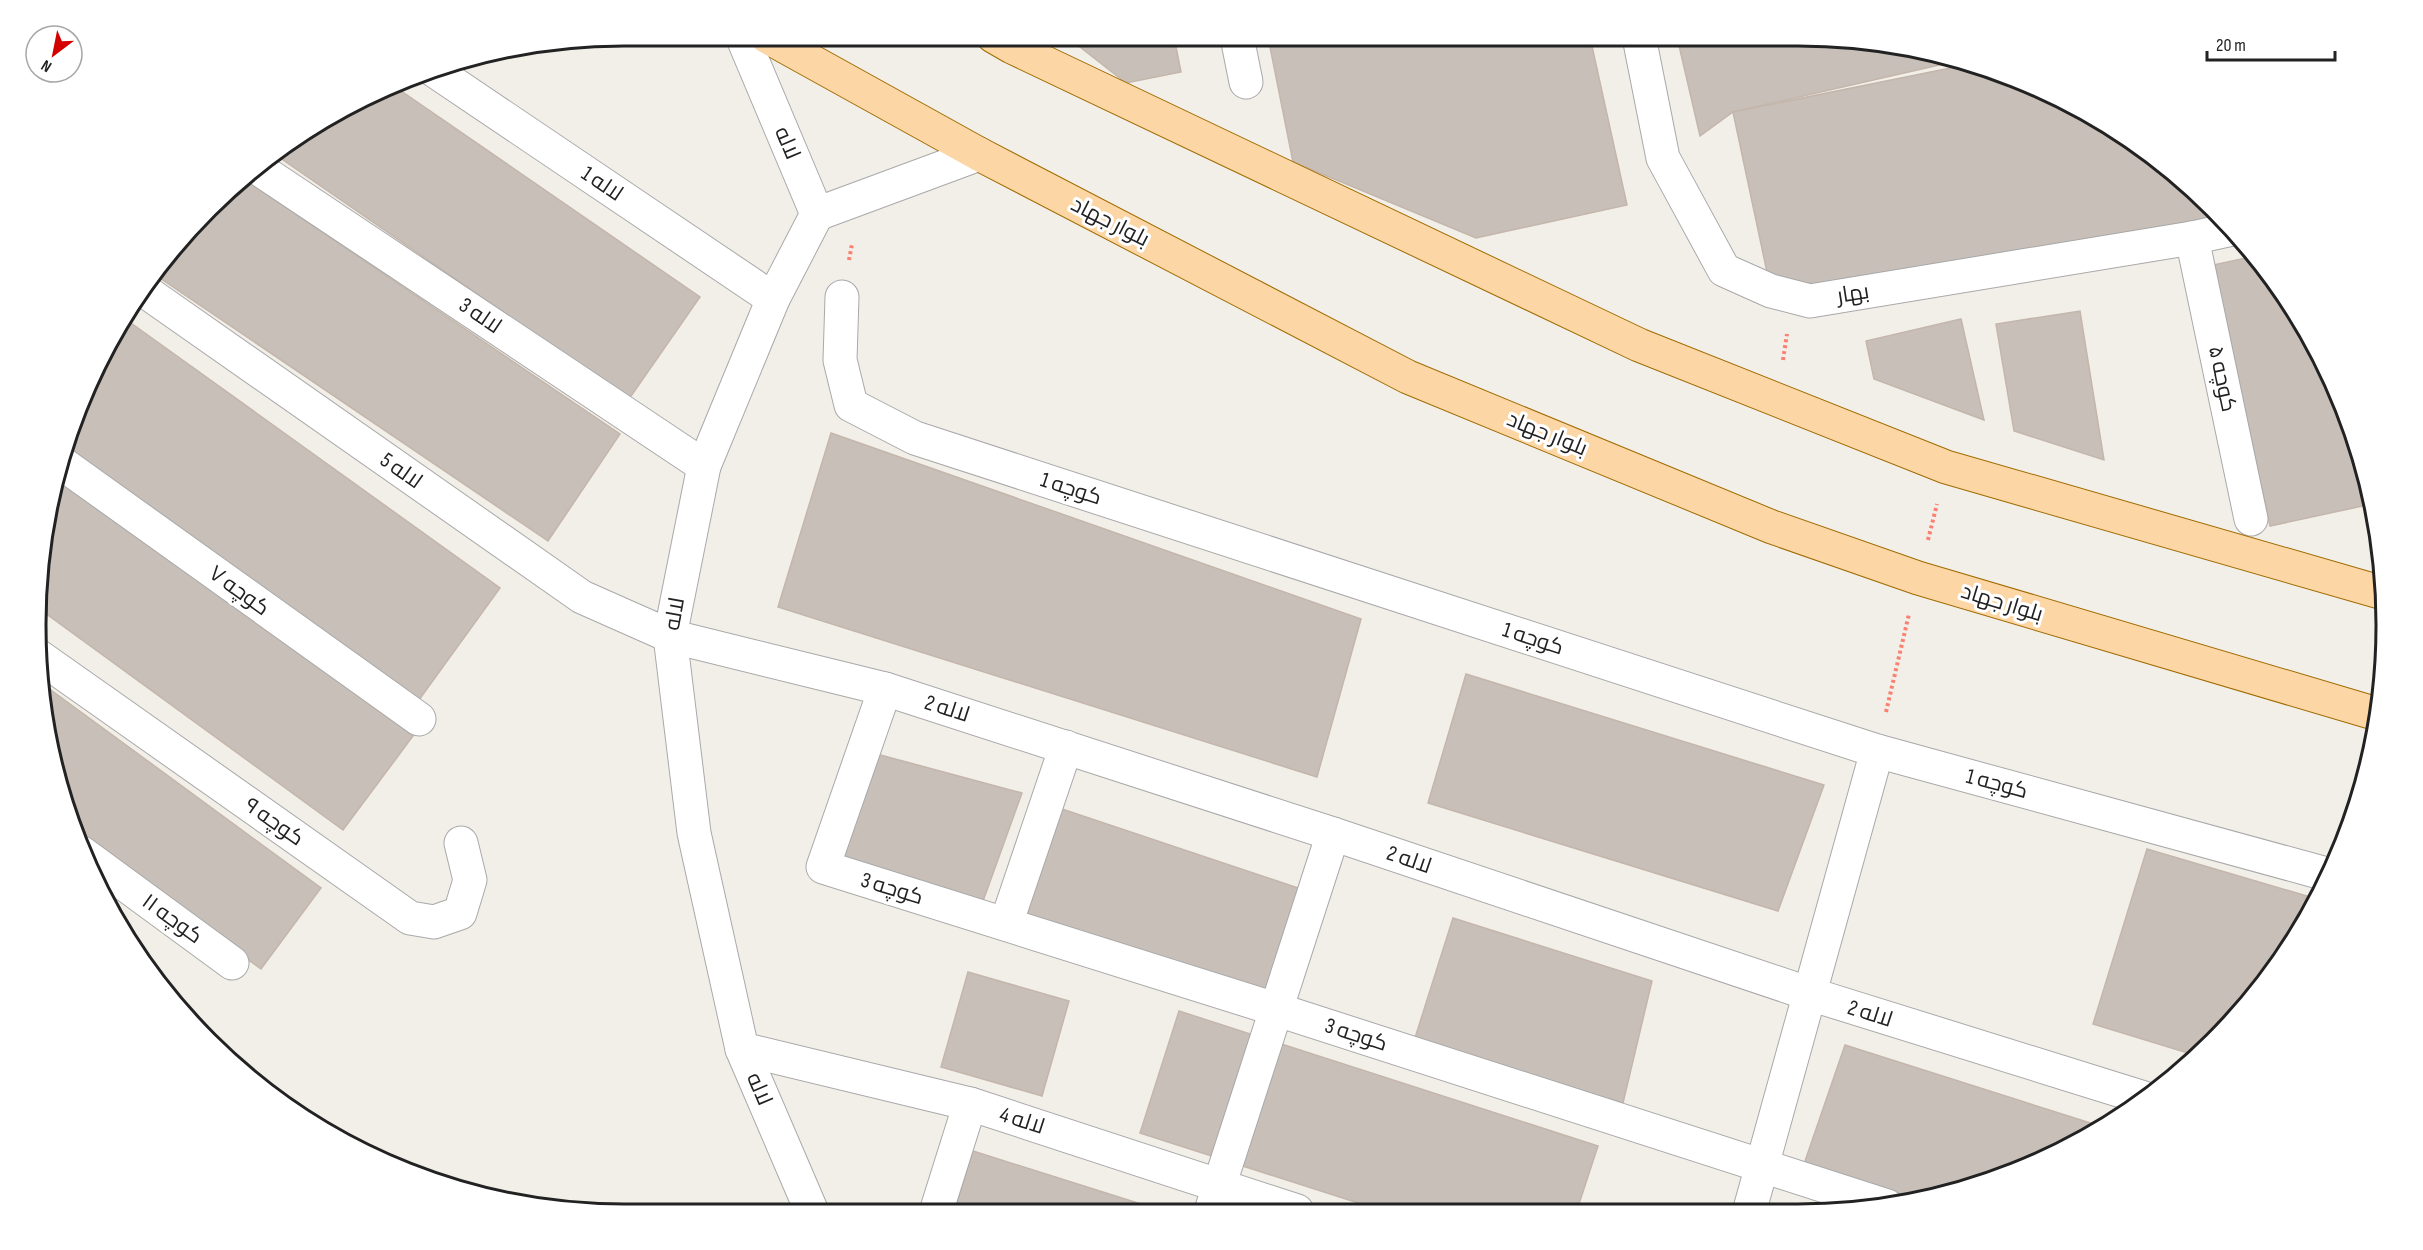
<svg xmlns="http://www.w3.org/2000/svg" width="2423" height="1250" font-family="'Sofia Sans Condensed',Cairo,sans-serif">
	<rect width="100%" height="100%" fill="#f2efe9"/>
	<g fill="#c7bfb8" stroke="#c4b6ab" stroke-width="1.5">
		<polygon points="1066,36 1174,37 1181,72 1126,83"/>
		<polygon points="1268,37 1590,37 1627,205 1476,238 1293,162"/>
		<polygon points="1677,37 1836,37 1951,56 1961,60 1733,112 1700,136"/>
		<polygon points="1970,64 2059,97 2157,158 2220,217 1771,291 1733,112"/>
		<polygon points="394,86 700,297 629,399 273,153 331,115"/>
		<polygon points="244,179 620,434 548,541 154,274 182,236"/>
		<polygon points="2255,256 2308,331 2356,436 2372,504 2270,526 2213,265"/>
		<polygon points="2080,311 2104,460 2014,431 1996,324"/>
		<polygon points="124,318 500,588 419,700 65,446 81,399"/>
		<polygon points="1961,319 1984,420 1874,379 1866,341"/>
		<polygon points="831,433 1361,619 1317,777 778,607"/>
		<polygon points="56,474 413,736 343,830 37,607 37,586"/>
		<polygon points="1466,674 1824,785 1778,911 1428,803"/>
		<polygon points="40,682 321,888 261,969 75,833 56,777"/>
		<polygon points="873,753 1022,793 983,901 840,862"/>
		<polygon points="1062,809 1304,890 1265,998 1022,929"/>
		<polygon points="2147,849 2317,899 2241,1014 2194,1055 2093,1024"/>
		<polygon points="1453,918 1652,981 1623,1103 1414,1041"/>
		<polygon points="968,972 1069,1001 1042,1096 941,1067"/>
		<polygon points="1179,1011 1598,1146 1577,1210 1380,1210 1140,1133"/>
		<polygon points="1845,1045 2103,1127 2023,1169 1914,1198 1804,1164"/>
		<polygon points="973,1151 1163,1211 954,1212"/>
	</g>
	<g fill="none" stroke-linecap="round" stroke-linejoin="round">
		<g stroke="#a9a9a9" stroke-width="35">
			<g id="minor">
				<polyline points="742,36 817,214"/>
				<polyline points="1237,37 1246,82"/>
				<polyline points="1639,37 1663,158 1724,270 1771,291 1810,301 2192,238 2233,229"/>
				<polyline points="432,69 773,299"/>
				<polyline points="256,167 704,466"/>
				<polyline points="817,214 979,154"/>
				<polyline points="2192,238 2251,519"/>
				<polyline points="142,289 582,597 670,636 885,689 1333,834 1810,994 2144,1098"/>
				<polyline points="842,297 840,360 851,405 915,438 1877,751 2330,875"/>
				<polyline points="60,462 419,719"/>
				<polyline points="37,655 410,918 434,922 460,913 470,880 461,843"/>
				<polyline points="885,689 823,867 1275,1009 1887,1206"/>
				<polyline points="82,853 232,963"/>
				<polyline points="1006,924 1066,747"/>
				<polyline points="742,1049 970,1104 1297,1211"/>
				<polyline points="1750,1209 1877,751"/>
				<polyline points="1211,1211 1333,834"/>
				<polyline points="812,1212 742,1049 694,833 670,636 704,466 773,299 817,214"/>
				<polyline points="936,1212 970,1104"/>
			</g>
		</g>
		<g stroke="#a06b00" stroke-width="35">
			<g id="major">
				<polyline points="766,36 979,154 1408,377 1772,527 1918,578 2377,714"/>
				<polyline points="993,36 1012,47 1639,345 1946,467 2383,593"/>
			</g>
		</g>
		<g stroke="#fa8072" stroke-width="4" stroke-dasharray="3 3" stroke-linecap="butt">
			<polyline points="849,260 852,244"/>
			<polyline points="1783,360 1787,334"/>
			<polyline points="1928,540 1937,504"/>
			<polyline points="1886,712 1909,614"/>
		</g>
		<use href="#minor" stroke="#fff" stroke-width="33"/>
		<use href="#major" stroke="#fcd6a4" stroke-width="33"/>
	</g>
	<g text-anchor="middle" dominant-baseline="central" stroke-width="6" stroke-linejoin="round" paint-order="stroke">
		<g font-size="22" fill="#222" stroke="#fff">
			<text transform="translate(787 143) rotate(67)">لاله</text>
			<text transform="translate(602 184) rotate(34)">لاله 1</text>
			<text transform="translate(1110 222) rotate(27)">بلوار جهاد</text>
			<text transform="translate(1853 294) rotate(-9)">بهار</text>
			<text transform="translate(480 316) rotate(34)">لاله 3</text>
			<text transform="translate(2222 379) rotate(78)">کوچه ۵</text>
			<text transform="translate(1547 434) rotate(22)">بلوار جهاد</text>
			<text transform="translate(401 471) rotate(35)">لاله 5</text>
			<text transform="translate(1071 489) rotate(18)">کوچه 1</text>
			<text transform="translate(239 591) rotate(36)">کوچه ۷</text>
			<text transform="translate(2002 603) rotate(17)">بلوار جهاد</text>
			<text transform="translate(675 614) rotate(-80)">لاله</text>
			<text transform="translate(1533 639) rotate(18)">کوچه 1</text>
			<text transform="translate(947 709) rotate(18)">لاله 2</text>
			<text transform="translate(1997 784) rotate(15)">کوچه 1</text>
			<text transform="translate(274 822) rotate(35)">کوچه ۹</text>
			<text transform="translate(1409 860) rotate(19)">لاله 2</text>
			<text transform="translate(892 889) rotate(17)">کوچه 3</text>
			<text transform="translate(172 919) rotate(36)">کوچه ۱۱</text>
			<text transform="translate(1870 1014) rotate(18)">لاله 2</text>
			<text transform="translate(1356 1035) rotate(18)">کوچه 3</text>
			<text transform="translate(759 1089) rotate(67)">لاله</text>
			<text transform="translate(1022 1121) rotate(18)">لاله 4</text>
		</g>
	</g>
	<path d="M0 0H2423V1250H0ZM624 46H1798A578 578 0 0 1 2376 624V626A578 578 0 0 1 1798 1204H624A578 578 0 0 1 46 626V624A578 578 0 0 1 624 46Z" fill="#fff" fill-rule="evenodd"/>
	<path fill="none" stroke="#222" stroke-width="3" d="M624 46H1798A578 578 0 0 1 2376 624V626A578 578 0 0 1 1798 1204H624A578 578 0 0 1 46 626V624A578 578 0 0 1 624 46Z"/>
	<g transform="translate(54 54) rotate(212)"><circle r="28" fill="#ffffff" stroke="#a7a7a7" stroke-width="1.5"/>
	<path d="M0-4.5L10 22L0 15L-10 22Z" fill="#d40000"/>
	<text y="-9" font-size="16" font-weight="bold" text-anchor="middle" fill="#222222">N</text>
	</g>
	<path d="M2207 51v9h128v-9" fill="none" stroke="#222222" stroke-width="3"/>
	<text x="2216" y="51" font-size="18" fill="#222222" stroke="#ffffff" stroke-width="4.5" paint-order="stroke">20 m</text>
</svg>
